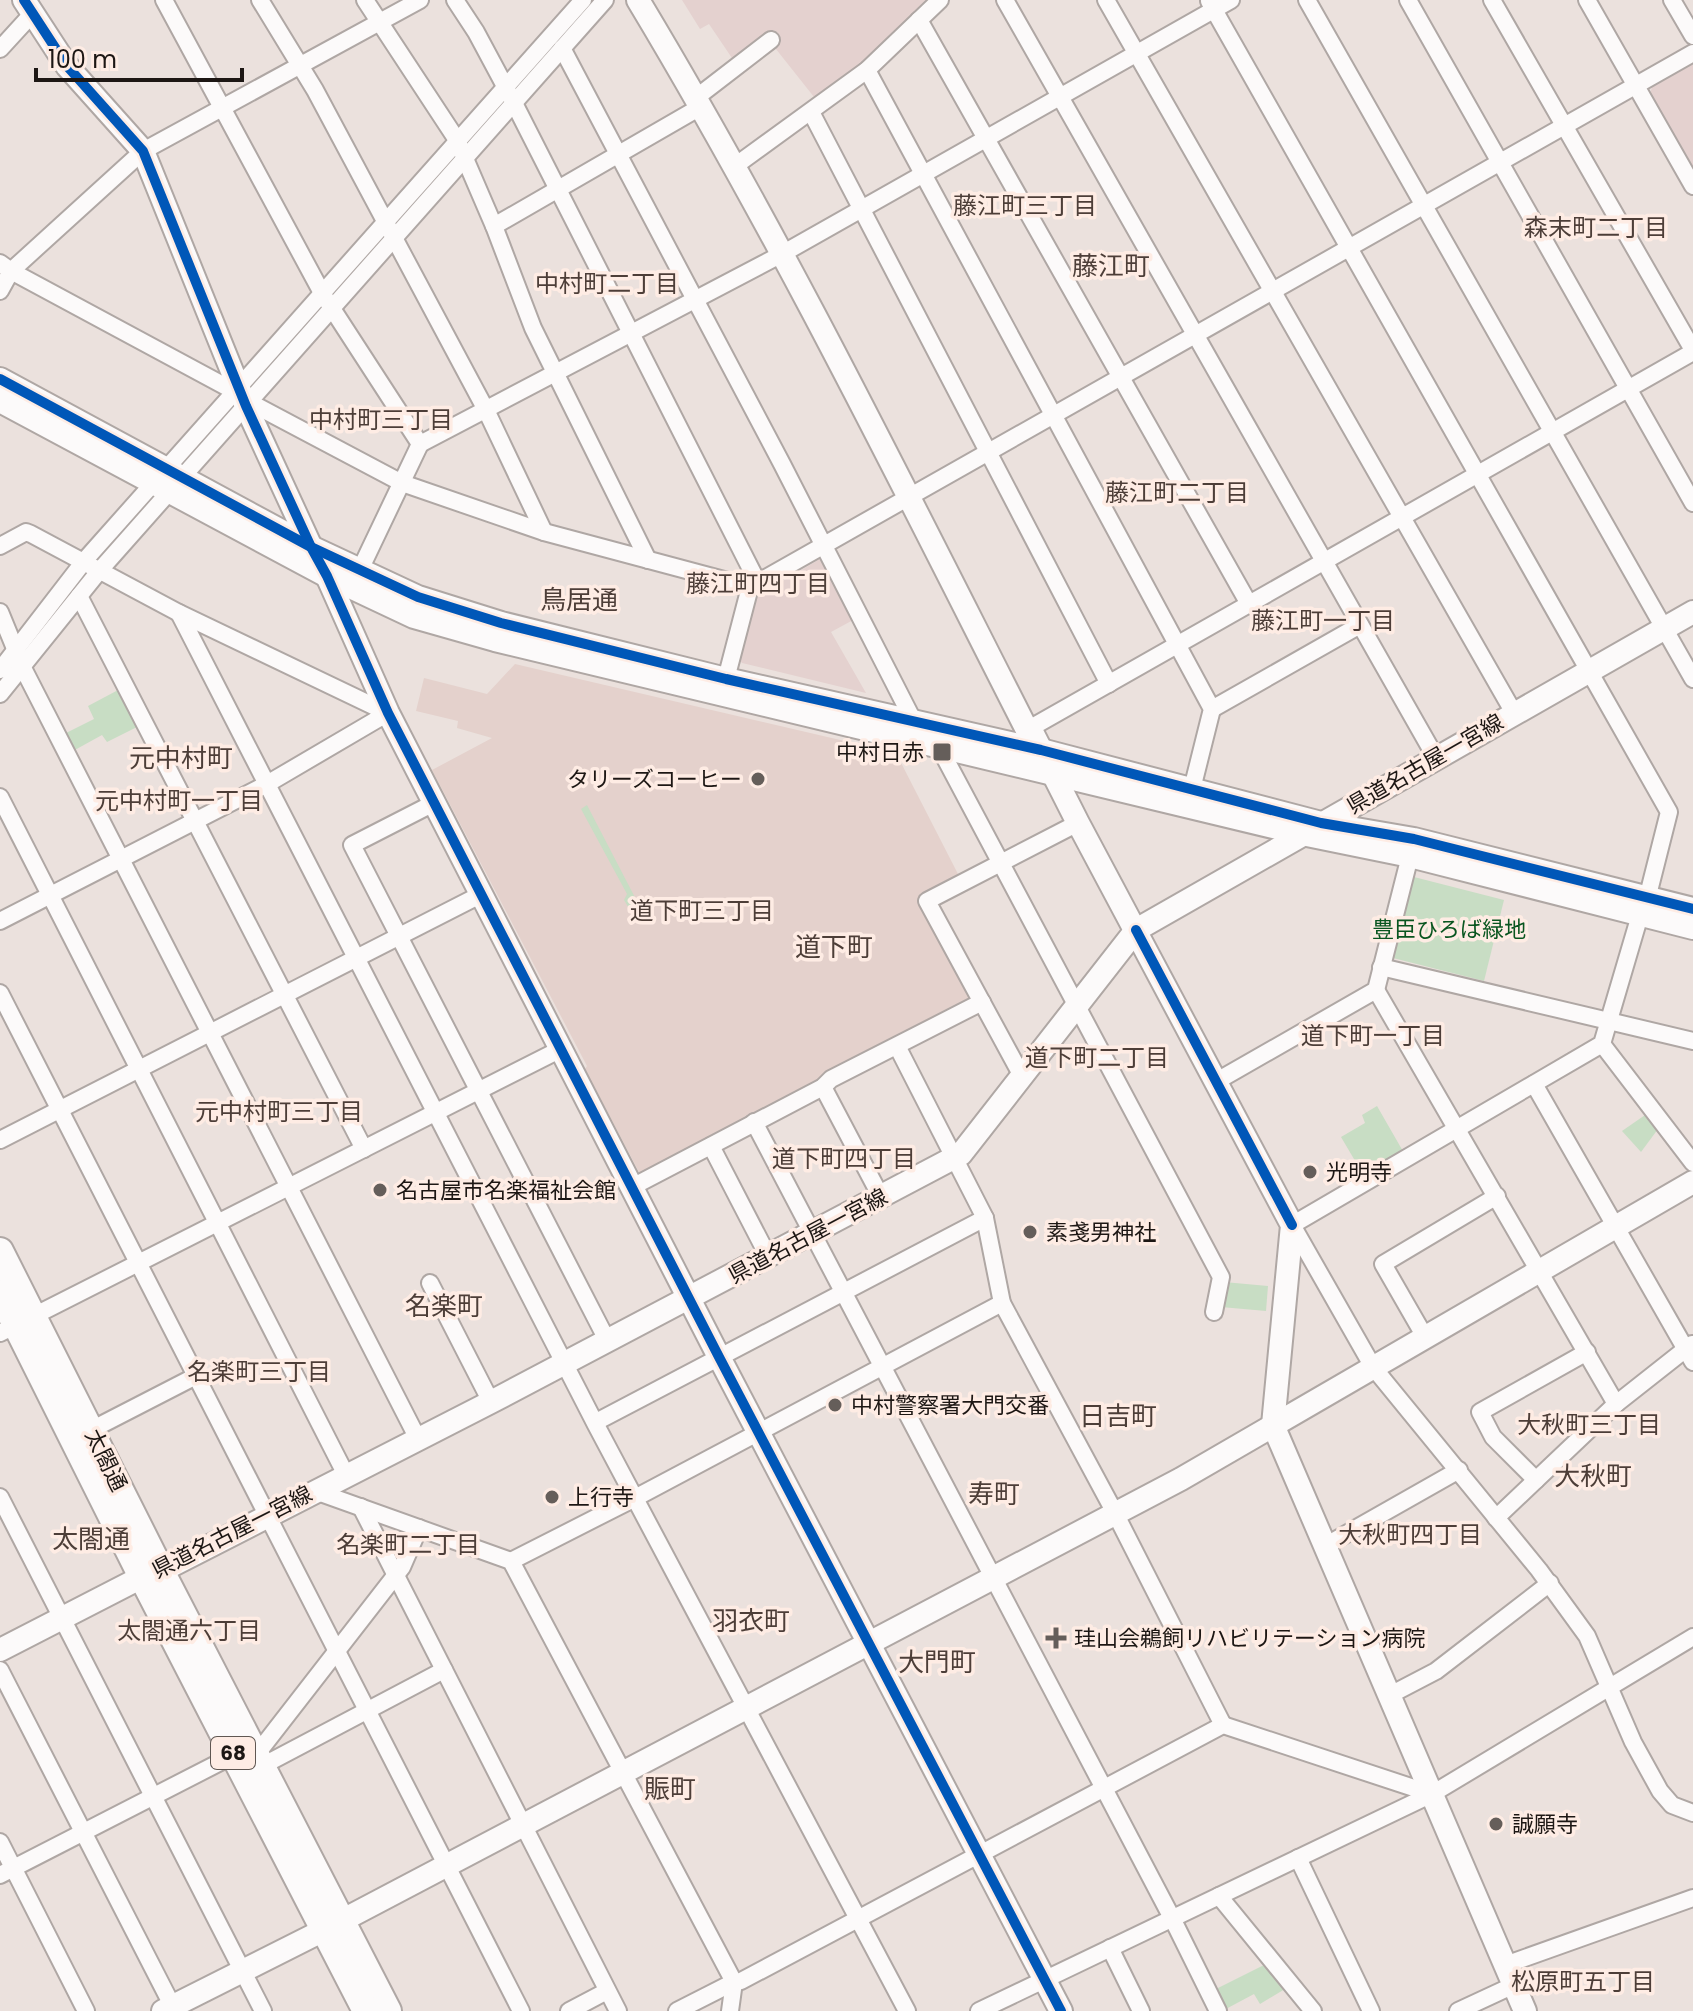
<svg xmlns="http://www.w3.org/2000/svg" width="1693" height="2011" font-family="Poppins,'Noto Sans JP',sans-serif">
	<rect width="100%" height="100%" fill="#ebe1dd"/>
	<g fill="#e4d1cf">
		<polygon points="682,0 930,0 867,61 814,97 768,39 736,64 709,24 700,29"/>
		<polygon points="1693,64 1693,169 1650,94 1652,87"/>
		<polygon points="820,559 824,560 855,619 831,632 866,693 742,663 739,659 755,597"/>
	</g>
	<polygon fill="#e4d1cc" points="515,664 896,753 958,874 919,895 972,999 640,1174 585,1069 587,1066 432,770 492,738 457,728 458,721 416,711 424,678 487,694"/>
	<g fill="#c8ddc4">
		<polygon points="120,689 139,726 107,742 102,735 73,751 64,734 94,719 88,706"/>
		<polygon points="587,805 642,911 633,915 624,900 627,894 581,809"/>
		<polygon points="1414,877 1504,900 1484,981 1393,958"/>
		<polygon points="1377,1106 1404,1153 1364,1176 1341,1137 1365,1123 1362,1115"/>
		<polygon points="1648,1113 1658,1129 1641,1152 1622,1131"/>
		<polygon points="1224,1282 1268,1286 1266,1311 1221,1307"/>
		<polygon points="1270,1962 1290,1986 1260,2004 1254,1994 1224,2010 1214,1990"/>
	</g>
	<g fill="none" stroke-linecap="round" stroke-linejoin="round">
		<g stroke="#afa7a4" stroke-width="20">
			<g id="street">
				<polyline points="164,0 322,293 420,444 782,254 1231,0"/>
				<polyline points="260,0 315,90 486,410 544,532"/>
				<polyline points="365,0 457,140 494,226 533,328 648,560"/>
				<polyline points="455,0 476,32 514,103 758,583"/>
				<polyline points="1005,0 1436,758"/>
				<polyline points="1106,0 1514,713"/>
				<polyline points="1307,0 1693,679"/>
				<polyline points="1408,0 1693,503"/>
				<polyline points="1492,0 1693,350"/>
				<polyline points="1587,0 1693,186"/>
				<polyline points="1672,0 1693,36"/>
				<polyline points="1209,1 1669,812 1647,899"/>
				<polyline points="919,20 1249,604"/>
				<polyline points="562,48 782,464 914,722"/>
				<polyline points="0,49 33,13"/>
				<polyline points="867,70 1212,709 1192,789"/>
				<polyline points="697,97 771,40"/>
				<polyline points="811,112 1109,684"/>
				<polyline points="735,166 867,70 940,0"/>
				<polyline points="494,226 702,106"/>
				<polyline points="0,263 11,271 234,391"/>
				<polyline points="0,291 11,271 143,151 420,0"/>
				<polyline points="249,402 402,483 544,532 750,587 1693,53"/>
				<polyline points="0,546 26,532 31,534 179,613 388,713 267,784 0,921"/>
				<polyline points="359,572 420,444"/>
				<polyline points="79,596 364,1149"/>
				<polyline points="0,612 23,668 418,1439"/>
				<polyline points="179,613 596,1425 907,2011"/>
				<polyline points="0,670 85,560 583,0"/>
				<polyline points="726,679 750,587"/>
				<polyline points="0,694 100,570 605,0"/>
				<polyline points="1212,709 1360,625"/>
				<polyline points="1027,730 1693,352"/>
				<polyline points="938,745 1221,1277 1214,1312"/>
				<polyline points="0,797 346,1475"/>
				<polyline points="434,803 352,845 607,1340"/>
				<polyline points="1640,915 1602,1044 1292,1225 1373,1367 1539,1570 1587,1636 1633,1742 1660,1791 1672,1805 1693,1813"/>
				<polyline points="1381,967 1693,1041"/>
				<polyline points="1376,990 1616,1404"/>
				<polyline points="0,993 521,2011"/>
				<polyline points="1602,1044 1693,1163"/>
				<polyline points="897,1046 985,1218 1002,1303 1115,1513 1223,1725"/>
				<polyline points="1023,1078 927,901 1078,823"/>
				<polyline points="1217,1081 1376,990 1410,856"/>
				<polyline points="1534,1084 1693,1362"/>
				<polyline points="823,1087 881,1197"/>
				<polyline points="754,1122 1172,1918 1218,2011"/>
				<polyline points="0,1140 480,895"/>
				<polyline points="711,1146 768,1256"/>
				<polyline points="632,1187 823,1087 831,1079 982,1002"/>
				<polyline points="430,1283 491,1402"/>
				<polyline points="0,1333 561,1049"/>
				<polyline points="1425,1337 1383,1264 1497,1196"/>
				<polyline points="596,1422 985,1218"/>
				<polyline points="91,1430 196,1376"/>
				<polyline points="1536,1480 1493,1437 1480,1412 1587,1352"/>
				<polyline points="315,1491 511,1561 734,1982 741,1981 1223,1725 1432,1794"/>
				<polyline points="0,1497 263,2011"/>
				<polyline points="361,1507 618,2011"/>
				<polyline points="1496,1518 1616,1404 1692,1344"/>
				<polyline points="1325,1546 1459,1470"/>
				<polyline points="511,1561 635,1498 1002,1303"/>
				<polyline points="0,1670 175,2011"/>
				<polyline points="1390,1695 1436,1671 1550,1583"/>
				<polyline points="256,1755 402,1567 419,1528"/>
				<polyline points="262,1766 444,1670"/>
				<polyline points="0,1842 86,2011"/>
				<polyline points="1298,1858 1371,2011"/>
				<polyline points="0,1875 234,1755"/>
				<polyline points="1219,1896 1313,2011"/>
				<polyline points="1110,1948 1141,2011"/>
				<polyline points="1505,1965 1693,1898"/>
				<polyline points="569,2011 607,1991"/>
				<polyline points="677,2011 734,1982"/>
				<polyline points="730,2011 734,1982"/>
				<polyline points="979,2011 1432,1794 1693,1637"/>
				<polyline points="1458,2011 1514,1985"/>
			</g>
		</g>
		<g stroke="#afa7a4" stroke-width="26">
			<g id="secondary">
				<polyline points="24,0 67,66 143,151 246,406 311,547 327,576 388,713 719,1357 1061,2011"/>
				<path d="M 638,0 C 780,236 902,484 1027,730 L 1033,734 L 1078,823 L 1292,1225 L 1273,1425 L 1525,2011"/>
				<polyline points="0,379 311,547 418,597 501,623 726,679 1041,750 1321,823 1414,839 1693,909"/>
				<polyline points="0,401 327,576 414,617 495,640 1302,834 1410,856 1693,928"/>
				<polyline points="0,1650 142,1577 161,1571 491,1402 961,1154 1136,930 1693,612"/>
				<polyline points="163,2011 324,1930 1181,1479 1693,1182"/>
			</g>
		</g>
		<g stroke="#afa7a4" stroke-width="30">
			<g id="primary">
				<polyline points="0,1251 161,1571 388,2011"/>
				<polyline points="0,1293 142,1577 366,2011"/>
			</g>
		</g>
		<use href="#street" stroke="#fcfafa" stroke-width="16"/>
		<use href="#secondary" stroke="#fcfafa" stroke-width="22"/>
		<use href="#primary" stroke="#fcfafa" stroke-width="26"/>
		<g stroke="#feece4" stroke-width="15">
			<g id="cycleway">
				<polyline points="24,0 67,66 143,151 246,406 311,547 327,576 388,713 719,1357 1061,2011"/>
				<polyline points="0,379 311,547 418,597 501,623 726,679 1041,750 1321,823 1414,839 1693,909"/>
				<polyline points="1136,930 1292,1225"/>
			</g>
		</g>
		<use href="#cycleway" stroke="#0057b8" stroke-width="10"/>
	</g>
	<g fill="#655e5a" stroke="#feece4" stroke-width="3">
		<rect x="932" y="742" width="20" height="20" rx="4"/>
		<circle cx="758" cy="779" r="8"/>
		<circle cx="1310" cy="1172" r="8"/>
		<circle cx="380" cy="1190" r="8"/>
		<circle cx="1030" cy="1232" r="8"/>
		<circle cx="835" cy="1405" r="8"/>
		<circle cx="552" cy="1497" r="8"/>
		<path d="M1052 1626h8v8h8v8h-8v8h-8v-8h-8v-8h8z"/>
		<circle cx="1496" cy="1824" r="8"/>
	</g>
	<g text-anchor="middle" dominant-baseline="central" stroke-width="7" stroke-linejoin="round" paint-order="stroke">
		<rect fill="#feece4" stroke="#605752" stroke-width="2" x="211" y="1737" width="44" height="32" rx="6"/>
		<g font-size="20" font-weight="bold" fill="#1d1714">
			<text x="233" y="1753">68</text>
		</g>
		<g font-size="22" fill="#1d1714" stroke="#feece4" text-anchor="start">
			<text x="924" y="752" text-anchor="end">中村日赤</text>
			<text x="742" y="779" text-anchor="end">タリーズコーヒー</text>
			<text x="1326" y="1172">光明寺</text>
			<text x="396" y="1190">名古屋市名楽福祉会館</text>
			<text x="1046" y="1232">素戔男神社</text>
			<text x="851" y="1405">中村警察署大門交番</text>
			<text x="568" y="1497">上行寺</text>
			<text x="1074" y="1638">珪山会鵜飼リハビリテーション病院</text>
			<text x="1512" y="1824">誠願寺</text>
		</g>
		<g font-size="22" fill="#1d1714" stroke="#feece4">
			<text transform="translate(1425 764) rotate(-30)">県道名古屋一宮線</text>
			<text transform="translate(808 1236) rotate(-28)">県道名古屋一宮線</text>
			<text transform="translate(106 1460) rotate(64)">太閤通</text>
			<text transform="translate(232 1532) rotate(-27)">県道名古屋一宮線</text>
		</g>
		<g font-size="22" fill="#09551f" stroke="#feece4">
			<text x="1449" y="929">豊臣ひろば緑地</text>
		</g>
		<g font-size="24" fill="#4d3e38" stroke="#feece4">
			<text x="1025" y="205">藤江町三丁目</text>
			<text x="1596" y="227">森末町二丁目</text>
			<text x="607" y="283">中村町二丁目</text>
			<text x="381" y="419">中村町三丁目</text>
			<text x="1177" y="492">藤江町二丁目</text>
			<text x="758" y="583">藤江町四丁目</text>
			<text x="1323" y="620">藤江町一丁目</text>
			<text x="179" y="800">元中村町一丁目</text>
			<text x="702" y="910">道下町三丁目</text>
			<text x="1373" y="1035">道下町一丁目</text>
			<text x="1097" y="1057">道下町二丁目</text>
			<text x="279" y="1111">元中村町三丁目</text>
			<text x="844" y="1158">道下町四丁目</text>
			<text x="259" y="1371">名楽町三丁目</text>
			<text x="1589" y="1424">大秋町三丁目</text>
			<text x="1410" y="1534">大秋町四丁目</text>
			<text x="408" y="1544">名楽町二丁目</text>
			<text x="189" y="1630">太閤通六丁目</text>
			<text x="1583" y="1981">松原町五丁目</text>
		</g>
		<g font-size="26" fill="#4d3e38" stroke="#feece4">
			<text x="1111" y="266">藤江町</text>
			<text x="579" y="600">鳥居通</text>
			<text x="181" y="758">元中村町</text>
			<text x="834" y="947">道下町</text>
			<text x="444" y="1306">名楽町</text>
			<text x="1118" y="1416">日吉町</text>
			<text x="1593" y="1476">大秋町</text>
			<text x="994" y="1494">寿町</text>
			<text x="91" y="1539">太閤通</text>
			<text x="751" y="1621">羽衣町</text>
			<text x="937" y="1662">大門町</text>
			<text x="670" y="1789">賑町</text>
		</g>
	</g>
	<path d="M36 68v12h206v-12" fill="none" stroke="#1d1714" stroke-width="4"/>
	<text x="48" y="68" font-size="24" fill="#1d1714" stroke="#feece4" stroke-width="6" paint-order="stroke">100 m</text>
</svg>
